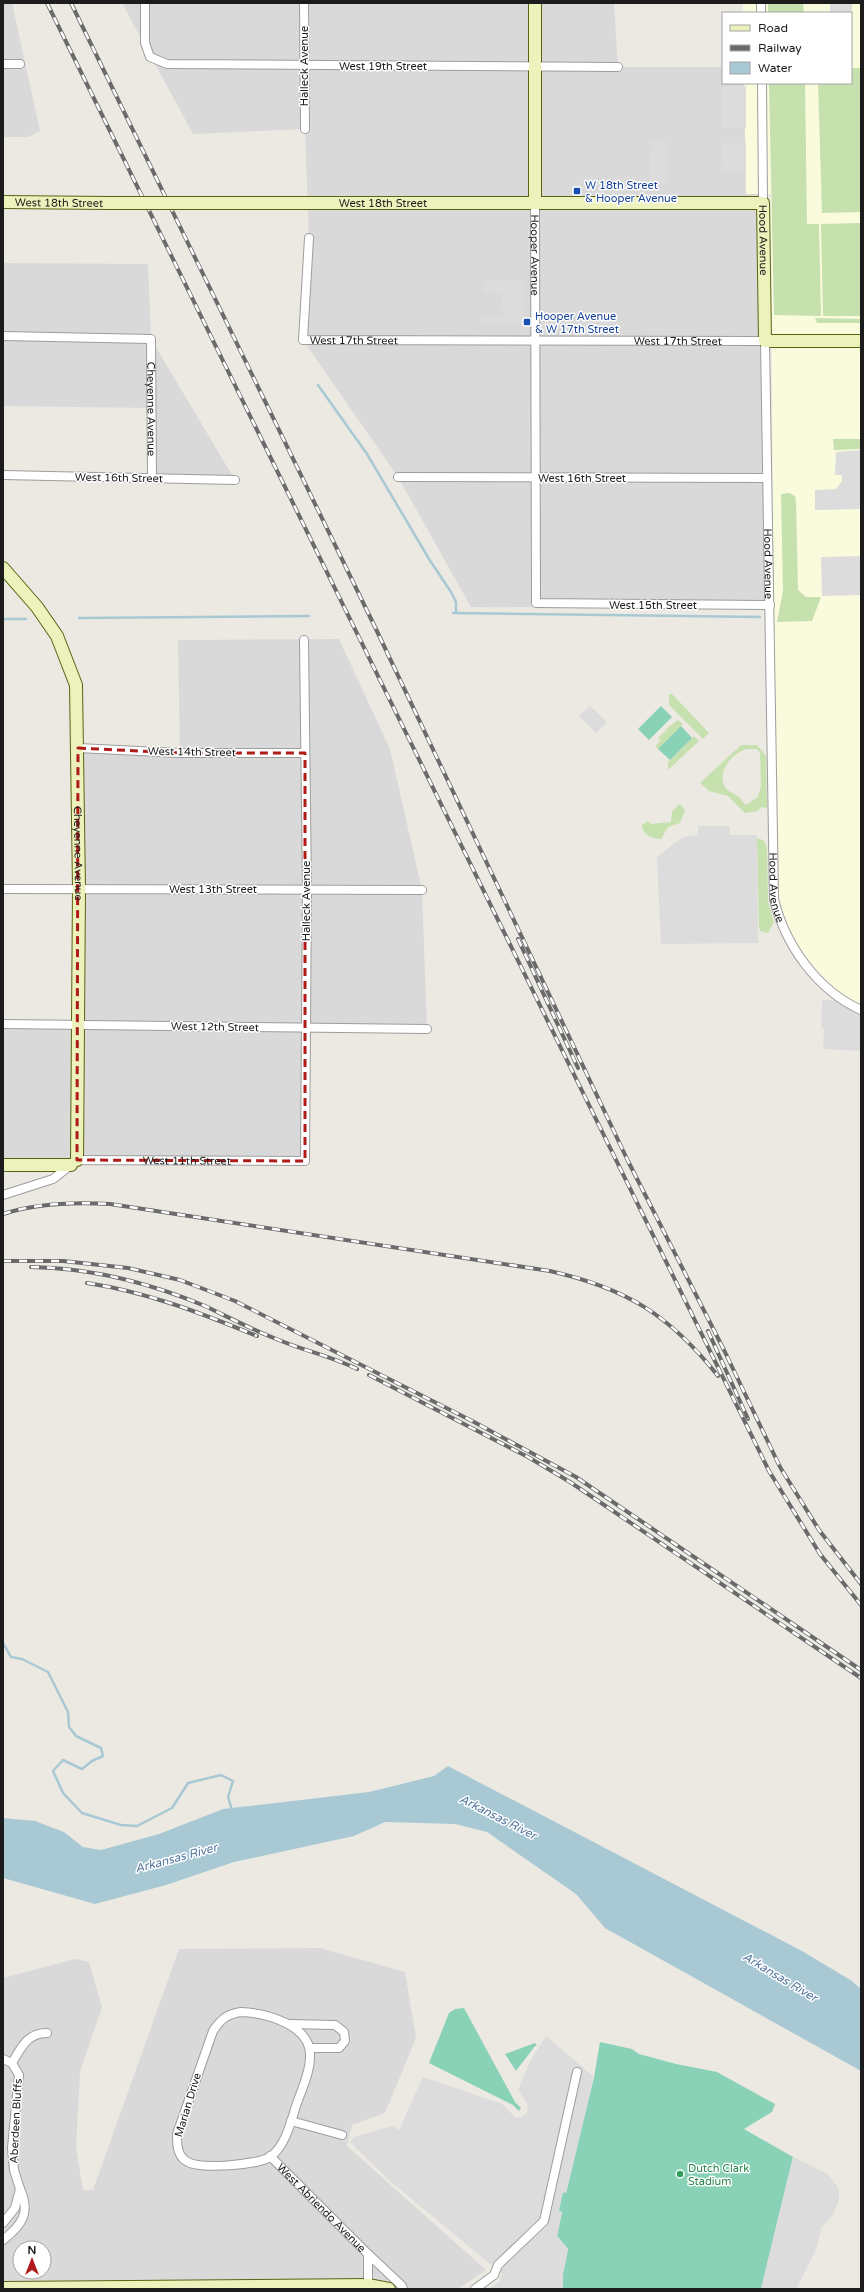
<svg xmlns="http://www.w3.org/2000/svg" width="864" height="2292" font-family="'Varela Round',sans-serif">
	<rect width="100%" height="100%" fill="#ece9e2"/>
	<g fill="#dad9d9" fill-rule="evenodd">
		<polygon points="3,3 12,3 40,131 28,137 3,137"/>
		<polygon points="122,3 614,3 618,67 723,67 723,83 757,83 770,608 471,607 398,477 303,340 309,238 305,129 193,134"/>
		<polygon points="3,263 148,264 151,339 235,480 152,478 151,408 3,406"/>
		<polygon points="339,639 390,749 422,890 427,1029 304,1029 305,1161 3,1159 3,1024 78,1025 79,753 180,753 178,640"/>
		<path d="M 320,1948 L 405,1972 L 416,2038 L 385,2113 L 352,2125 L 347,2146 L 486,2270 L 458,2289 L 3,2289 L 3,1978 L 75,1959 L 89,1962 L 102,2007 L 80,2072 L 76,2147 L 83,2190 L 93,2190 L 179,1949 ZM 20,2248 L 44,2248 L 44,2272 L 20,2272 Z"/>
	</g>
	<polygon fill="#fafadd" points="743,3 861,3 861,1010 813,973 793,946 775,899 771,194 746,194 744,83 851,83 851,13 743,13"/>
	<g fill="#c6e0ae" fill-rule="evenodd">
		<polygon points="768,3 803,3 804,13 768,13"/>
		<polygon points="851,68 860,68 861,212 822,213 818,83 851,83"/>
		<polygon points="769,83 805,83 807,224 819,224 821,316 774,315"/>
		<polygon points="861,223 861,316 823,316 821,224"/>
		<polygon points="815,318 861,319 861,323 817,323"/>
		<polygon points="833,439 861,439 861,449 834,450"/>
		<polygon points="789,493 795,496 796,501 798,590 806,597 821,597 812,621 777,622 783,591 781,494"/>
		<polygon points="669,694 672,694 709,733 703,739 669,705"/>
		<polygon points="678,720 683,724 658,749 655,746 661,740 658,738 665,731 667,733 666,729"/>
		<polygon points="694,736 699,741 668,770 668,762"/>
		<path d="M 741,745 L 757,745 L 766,756 L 767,808 L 761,807 L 758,811 L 745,813 L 728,796 L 709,791 L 700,783 ZM 748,749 L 756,749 L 760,752 L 761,785 L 758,797 L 746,805 C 743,803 742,800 740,798 C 735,793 729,793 725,787 C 716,772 733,751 748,749 Z"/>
		<path d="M 680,804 L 685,810 L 680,823 L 668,827 L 661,839 C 652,839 642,834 642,825 L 648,821 L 651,824 L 671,822 L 672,811 Z"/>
		<polygon points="757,838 764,841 767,847 768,901 774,922 768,933 760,931 759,926"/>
	</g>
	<g fill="#8ad2b7">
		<polygon points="661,706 672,717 649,740 638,729"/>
		<polygon points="681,726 692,738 670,760 658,749"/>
		<polygon points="464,2008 515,2102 521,2108 519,2111 513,2105 429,2063 449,2013 455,2009"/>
		<polygon points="600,2042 632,2049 639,2054 676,2064 717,2072 775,2104 772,2112 744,2129 793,2157 761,2289 563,2289 563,2274 568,2249 557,2236 562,2212 558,2211 563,2192 566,2193 594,2077"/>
		<polygon points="535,2043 537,2046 535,2046 516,2071 505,2054"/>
	</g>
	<g fill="#dcdcdc">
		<polygon points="830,3 852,3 852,22 851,13 830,13"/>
		<rect x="722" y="86" width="24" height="42"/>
		<polygon points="651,141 668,141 667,183 650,183"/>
		<polygon points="722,143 746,143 746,170 721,170"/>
		<polygon points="483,280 524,280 524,324 482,325 482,316 503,315 502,293 483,293"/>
		<polygon points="861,450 861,509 815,510 815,490 836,489 842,481 842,475 835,475 836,452"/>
		<polygon points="861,556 861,595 822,596 821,557"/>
		<polygon points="590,706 607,722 596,733 579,716"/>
		<polygon points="698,826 730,826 730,835 757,835 758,943 661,944 657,857 683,837 698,835"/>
		<polygon points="822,1000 843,1001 861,1010 861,1051 823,1049 824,1029 821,1028"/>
		<polygon points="546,2036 594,2077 566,2193 563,2192 559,2211 562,2212 557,2236 568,2249 563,2274 563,2289 488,2289 499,2282 502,2274 390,2181 350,2142 354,2137 393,2126 399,2130 423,2077 502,2104 516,2118 522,2117 527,2112 528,2105 518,2090 529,2063"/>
		<polygon points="793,2157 828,2174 839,2189 839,2200 832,2216 821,2228 817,2247 796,2289 761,2289"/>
	</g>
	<polygon fill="#a8c9d4" points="448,1766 802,1951 852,1981 861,1989 861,2071 605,1928 576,1894 487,1832 455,1824 385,1822 354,1836 234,1862 166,1885 95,1904 3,1878 3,1818 35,1821 64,1832 83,1847 101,1850 159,1834 223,1809 369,1792 434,1776"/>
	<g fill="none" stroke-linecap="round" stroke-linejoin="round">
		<g stroke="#a8c9d4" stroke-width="2.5">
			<polyline points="318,385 367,454 429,559 451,592 456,602 456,613"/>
			<polyline points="453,613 760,617"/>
			<polyline points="79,618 309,616"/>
			<polyline points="3,619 26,619"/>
			<polyline points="3,1643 11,1657 22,1659 48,1672 68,1712 69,1727 76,1736 101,1748 103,1756 92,1761 82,1769 63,1760 53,1771 63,1793 82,1813 121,1825 137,1826 172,1808 188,1783 221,1775 233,1781 228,1797 232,1810"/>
		</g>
		<g stroke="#9d9d9d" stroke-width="10">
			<g id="street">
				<polyline points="145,3 145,43 150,57 167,64 618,67"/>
				<polyline points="304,3 305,129"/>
				<polyline points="761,3 761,13"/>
				<polyline points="3,64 20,64"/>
				<polyline points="762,83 763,203"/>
				<path id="s1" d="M 535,203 L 536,603 L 770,605"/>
				<path id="s2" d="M 309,238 L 303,340 L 765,341 L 774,899 C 785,945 817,990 861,1010"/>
				<path id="s3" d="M 3,336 L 151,339 L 152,478"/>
				<polyline points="3,475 235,480"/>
				<polyline points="398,477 767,478"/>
				<polyline points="78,748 180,753 305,753"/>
				<polyline points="3,889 422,890"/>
				<polyline points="3,1024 427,1029"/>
				<path id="s4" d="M 3,1195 L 53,1179 L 77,1160 L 305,1161 L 307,889 L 304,640"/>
				<path d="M 241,2012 C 266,2013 312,2025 310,2057 C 310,2073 301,2091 296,2106 C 291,2122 285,2147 270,2157 C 257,2165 199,2170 186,2161 C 177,2155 177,2144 177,2134 L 213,2031 C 221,2019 227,2014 241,2012 Z"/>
				<polyline points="289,2024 335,2025 344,2032 345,2041 339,2048 310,2048"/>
				<polyline points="3,2059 12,2063 19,2075 12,2148 14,2170 20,2189 15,2208 3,2223"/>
				<path d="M 12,2063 C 21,2048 27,2033 47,2033"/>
				<polyline points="291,2121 342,2135"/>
				<path id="s5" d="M 270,2156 L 368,2254 L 368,2285"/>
				<path d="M 3,2240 C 22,2225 31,2213 20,2189"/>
				<polyline points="368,2254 402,2286 403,2289"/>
				<polyline points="475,2289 494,2275 498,2265 544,2221 577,2072"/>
			</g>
		</g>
		<g stroke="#596412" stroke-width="14">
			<g id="secondary">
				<path id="s6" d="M 3,202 L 108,203"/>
				<path id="s7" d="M 231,203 L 763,203 L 765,341 L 861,341"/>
				<polyline points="535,203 535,3"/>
				<path id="s8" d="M 3,568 L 37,607 L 57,636 L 76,685 L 79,888 L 77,1160"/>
				<polyline points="3,1165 71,1165"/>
				<polyline points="3,2288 368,2285 389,2289"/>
			</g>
		</g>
		<use href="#street" stroke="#fff" stroke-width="8"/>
		<use href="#secondary" stroke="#edf1bc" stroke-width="12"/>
		<g stroke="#6a6a6a" stroke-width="4">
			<g id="rail">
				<polyline points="47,3 769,1471 820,1554 861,1605"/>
				<polyline points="71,3 375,627 628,1161 724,1350 780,1467 819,1530 861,1584"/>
				<polyline points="518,939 578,1068"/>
				<path d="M 3,1214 C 37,1203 74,1202 110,1204 L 550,1271 C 625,1288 669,1314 718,1376"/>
				<polyline points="3,1261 63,1261 128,1268 180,1280 235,1301 474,1422 576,1477 861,1670"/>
				<path d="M 31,1267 C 91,1268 150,1283 205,1306 C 228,1317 251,1329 274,1338 C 301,1350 331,1356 357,1369"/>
				<path d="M 87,1283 C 147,1292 201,1313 257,1336"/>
				<polyline points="708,1331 748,1419"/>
				<polyline points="369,1375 528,1457 570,1482 861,1678"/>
			</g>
		</g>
		<use href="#rail" stroke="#fff" stroke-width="2.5" stroke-dasharray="8" stroke-linecap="butt"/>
		<g stroke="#596412" stroke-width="14" stroke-linecap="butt">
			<polyline id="secondary-bridge" points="108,203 231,203"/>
		</g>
		<use href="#secondary-bridge" stroke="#edf1bc" stroke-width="12"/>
	</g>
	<path fill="none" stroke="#af1b18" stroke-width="3" stroke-dasharray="8 5" stroke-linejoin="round" d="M 78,748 L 180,753 L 305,753 L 305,1161 L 77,1160 Z"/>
	<g fill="#1a4fb4" stroke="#fff" stroke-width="1.5">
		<rect x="573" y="187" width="8" height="8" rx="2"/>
		<rect x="523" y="318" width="8" height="8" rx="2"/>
	</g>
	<circle fill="#2e9e5b" stroke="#fff" stroke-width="1.5" cx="680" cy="2174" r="4"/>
	<g text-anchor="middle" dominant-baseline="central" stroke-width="3" stroke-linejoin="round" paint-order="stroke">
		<g font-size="11" fill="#1c1c1c" stroke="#fff">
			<text transform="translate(304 66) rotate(-90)">Halleck Avenue</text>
			<text x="383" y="66">West 19th Street</text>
			<text stroke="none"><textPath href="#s6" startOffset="56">West 18th Street</textPath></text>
			<text stroke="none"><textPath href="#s7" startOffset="152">West 18th Street</textPath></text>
			<text stroke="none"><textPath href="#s7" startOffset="569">Hood Avenue</textPath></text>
			<text stroke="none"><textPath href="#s1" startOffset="52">Hooper Avenue</textPath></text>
			<text stroke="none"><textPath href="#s2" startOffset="153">West 17th Street</textPath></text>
			<text stroke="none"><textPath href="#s2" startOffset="477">West 17th Street</textPath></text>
			<text stroke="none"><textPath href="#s3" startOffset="218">Cheyenne Avenue</textPath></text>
			<text transform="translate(119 478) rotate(1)">West 16th Street</text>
			<text x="582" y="478">West 16th Street</text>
			<text stroke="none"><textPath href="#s2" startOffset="787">Hood Avenue</textPath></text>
			<text x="653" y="605">West 15th Street</text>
			<text transform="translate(192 752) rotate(1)">West 14th Street</text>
			<text stroke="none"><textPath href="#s8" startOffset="308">Cheyenne Avenue</textPath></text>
			<text stroke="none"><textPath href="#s2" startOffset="1111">Hood Avenue</textPath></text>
			<text x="213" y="889">West 13th Street</text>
			<text transform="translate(306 901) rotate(-90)">Halleck Avenue</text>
			<text transform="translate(215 1027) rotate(1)">West 12th Street</text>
			<text stroke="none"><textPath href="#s4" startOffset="193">West 11th Street</textPath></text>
			<text transform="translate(188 2105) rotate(-73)">Marian Drive</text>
			<text transform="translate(16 2121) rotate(-87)">Aberdeen Bluffs</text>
			<text stroke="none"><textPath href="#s5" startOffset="73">West Abriendo Avenue</textPath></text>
		</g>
		<g font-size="11" fill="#164399" stroke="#fff" text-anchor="start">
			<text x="585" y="185">W 18th Street<tspan x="585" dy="13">&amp; Hooper Avenue</tspan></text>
			<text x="535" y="316">Hooper Avenue<tspan x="535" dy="13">&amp; W 17th Street</tspan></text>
		</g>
		<g font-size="11" fill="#27864d" stroke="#fff" text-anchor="start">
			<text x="688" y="2168">Dutch Clark<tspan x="688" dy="13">Stadium</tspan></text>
		</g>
		<g font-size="12" font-style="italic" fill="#55789f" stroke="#fff">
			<text transform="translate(498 1817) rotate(27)">Arkansas River</text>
			<text transform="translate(176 1858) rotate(-15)">Arkansas River</text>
			<text transform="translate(780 1977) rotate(31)">Arkansas River</text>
		</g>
	</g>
	<rect width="864" height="2292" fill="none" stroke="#1c1c1c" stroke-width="8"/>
	<rect x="722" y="12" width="130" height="72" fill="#ffffff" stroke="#a4a4a4"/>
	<rect x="730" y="25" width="20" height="6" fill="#edf1bc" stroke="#a4a4a4"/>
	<text x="758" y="32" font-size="12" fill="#1c1c1c">Road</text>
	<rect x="730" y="45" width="20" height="6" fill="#6a6a6a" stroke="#a4a4a4"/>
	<text x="758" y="52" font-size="12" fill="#1c1c1c">Railway</text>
	<rect x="730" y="62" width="20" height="12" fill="#a8c9d4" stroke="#a4a4a4"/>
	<text x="758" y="72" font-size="12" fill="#1c1c1c">Water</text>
	<g transform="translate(32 2260)"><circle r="19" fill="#ffffff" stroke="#a4a4a4"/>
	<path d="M0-3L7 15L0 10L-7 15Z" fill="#af1b18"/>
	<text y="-6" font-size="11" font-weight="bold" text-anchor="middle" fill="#1c1c1c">N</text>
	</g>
</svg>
